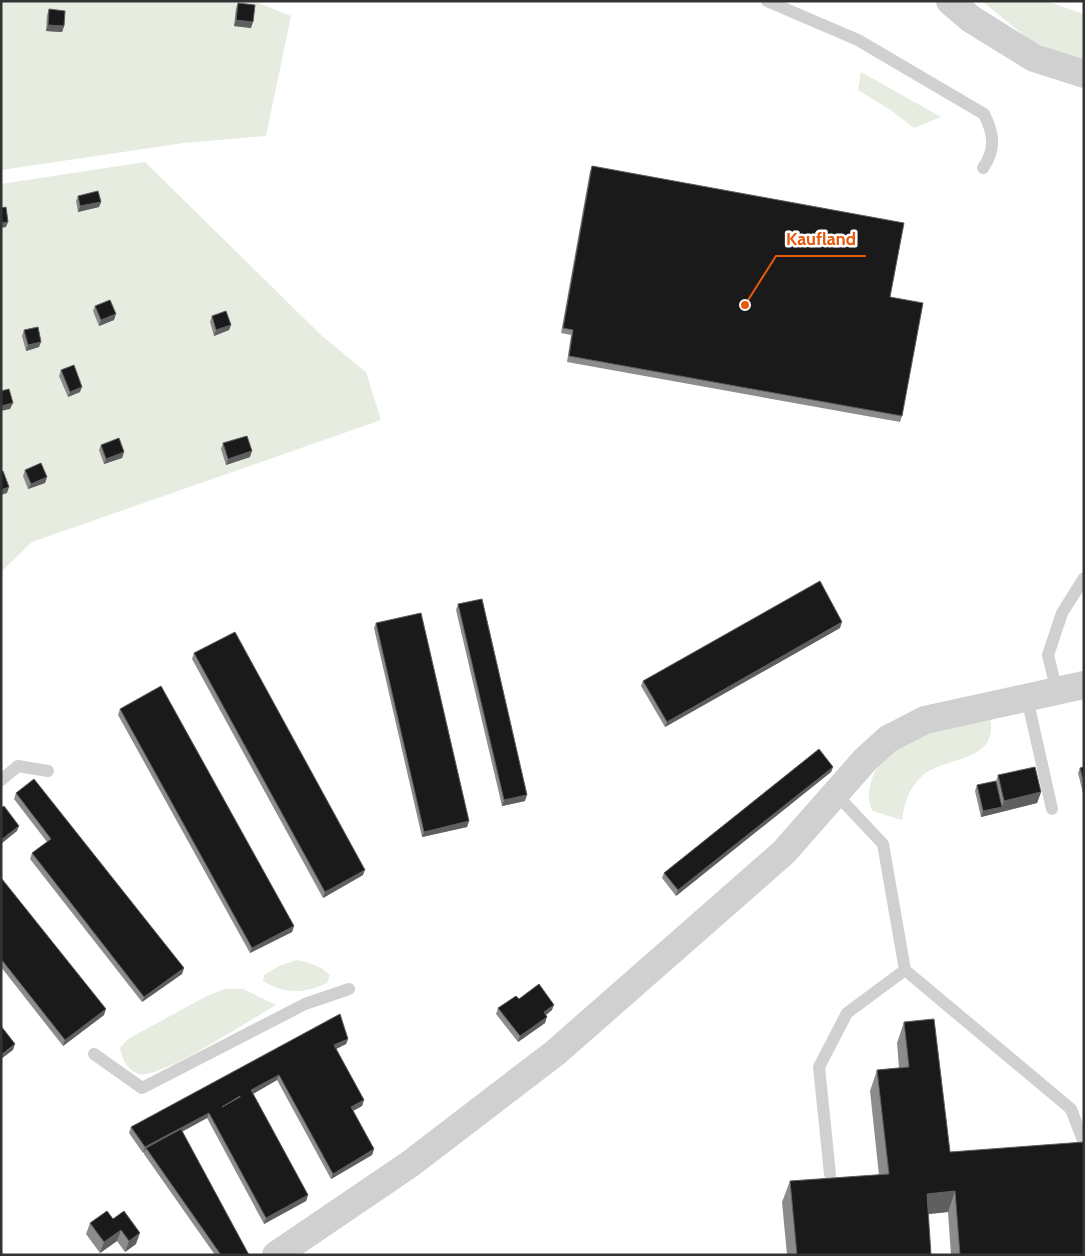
<svg xmlns="http://www.w3.org/2000/svg" width="1085" height="1256" font-family="Cabin,sans-serif">
	<rect width="100%" height="100%" fill="#fff"/>
	<g fill="#e6ecdf">
		<polygon points="1,1 254,1 291,16 266,136 184,143 1,170"/>
		<polygon points="982,1 1046,1 1084,14 1084,63 1031,41"/>
		<polygon points="861,72 941,117 914,128 892,111 858,90"/>
		<polygon points="145,162 322,336 366,372 381,420 32,542 1,572 1,184"/>
		<path d="M 990,716 C 1000,766 943,754 920,778 C 909,788 904,805 902,820 L 873,811 C 868,802 868,796 870,786 C 880,737 950,726 990,716 Z"/>
		<path d="M 297,960 C 310,963 321,966 330,975 L 327,983 C 304,994 285,994 263,981 L 264,975 L 279,966 Z"/>
		<path d="M 225,989 L 243,989 L 276,1005 C 253,1018 160,1080 139,1074 C 127,1070 122,1059 120,1048 L 128,1039 L 205,997 Z"/>
	</g>
	<g fill="none" stroke-linecap="round" stroke-linejoin="round">
		<g stroke="#d0d0d0" stroke-width="12">
			<path d="M 767,1 L 858,40 L 984,114 C 994,134 996,149 983,168"/>
			<polyline points="1057,692 1048,655 1062,613 1084,578"/>
			<polyline points="1027,698 1052,809"/>
			<polyline points="1,780 18,766 48,771"/>
			<polyline points="836,794 883,844 905,970 1071,1109 1084,1143"/>
			<polyline points="94,1054 142,1088 305,1004 349,989"/>
			<polyline points="830,1174 819,1067 847,1013 905,970"/>
		</g>
		<g stroke="#d0d0d0" stroke-width="28">
			<polyline points="950,1 971,19 1034,58 1084,74"/>
			<polyline points="276,1255 410,1164 555,1053 784,852 865,760 888,739 925,720 1084,685"/>
		</g>
	</g>
	<g fill="#8c8c8c">
		<polygon points="238,3 251,28 234,26 236,8"/>
		<polygon points="49,9 64,26 62,32 46,31 47,15"/>
		<polygon points="592,166 890,297 902,416 900,422 567,362 571,335 561,333 590,171"/>
		<polygon points="78,196 101,202 99,207 78,212 76,201"/>
		<polygon points="95,306 114,320 99,326 93,311"/>
		<polygon points="212,316 231,325 229,330 214,336 210,322"/>
		<polygon points="24,330 39,347 26,351 22,336"/>
		<polygon points="61,370 80,392 68,397 59,376"/>
		<polygon points="223,443 250,457 226,465 221,449"/>
		<polygon points="101,445 124,452 122,458 104,464 99,450"/>
		<polygon points="25,470 47,477 45,483 28,489 23,476"/>
		<polygon points="458,604 525,801 502,806 456,610"/>
		<polygon points="376,623 469,821 467,827 422,837 374,628"/>
		<polygon points="840,628 665,727 641,686 643,681"/>
		<polygon points="194,653 363,875 323,898 192,659"/>
		<polygon points="120,709 294,926 292,932 250,953 118,715"/>
		<polygon points="833,767 831,772 676,896 662,878 664,873"/>
		<polygon points="1084,767 1084,797 1078,773 1080,768"/>
		<polygon points="998,775 1041,792 1037,803 981,817 975,791 977,785 996,781"/>
		<polygon points="16,793 184,968 182,974 142,1002 30,859 32,853 47,842 14,799"/>
		<polygon points="1,880 104,1015 63,1046 1,967"/>
		<polygon points="519,999 552,1010 546,1015 545,1023 518,1042 496,1014 498,1008"/>
		<polygon points="904,1022 950,1152 1084,1255 951,1255 948,1212 928,1214 931,1255 787,1255 782,1202 790,1181 879,1175 870,1091 877,1070 899,1068 897,1043"/>
		<polygon points="348,1039 346,1044 336,1049 364,1100 362,1106 353,1111 374,1149 372,1155 331,1179 277,1080 253,1094 308,1195 306,1201 264,1224 207,1118 182,1132 249,1255 215,1255 144,1154 144,1152 143,1153 129,1133 131,1127"/>
		<polygon points="113,1219 136,1244 125,1252 117,1241 100,1253 86,1234 90,1223"/>
	</g>
	<g fill="#5f5f5f">
		<polygon points="236,20 253,22 251,28 234,26"/>
		<polygon points="48,25 64,26 62,32 46,31"/>
		<polygon points="101,202 99,207 78,212 80,206"/>
		<polygon points="8,222 6,227 1,228 1,223"/>
		<polygon points="116,314 114,320 99,326 101,320"/>
		<polygon points="231,325 229,330 214,336 216,330"/>
		<polygon points="41,342 39,347 26,351 28,345"/>
		<polygon points="82,387 80,392 68,397 70,392"/>
		<polygon points="13,403 10,409 1,411 1,406"/>
		<polygon points="252,451 250,457 226,465 228,459"/>
		<polygon points="124,452 122,458 104,464 106,459"/>
		<polygon points="47,477 45,483 28,489 31,484"/>
		<polygon points="9,487 7,493 1,495 1,490"/>
		<polygon points="842,622 840,628 665,727 667,722"/>
		<polygon points="833,767 831,772 676,896 678,890"/>
		<polygon points="1041,792 1037,803 981,817 983,811 1002,807 1004,801"/>
		<polygon points="527,795 525,801 502,806 504,800"/>
		<polygon points="469,821 467,827 422,837 424,832"/>
		<polygon points="19,826 17,831 1,844 1,840"/>
		<polygon points="365,870 363,875 323,898 325,892"/>
		<polygon points="294,926 292,932 250,953 252,948"/>
		<polygon points="184,968 182,974 142,1002 144,997"/>
		<polygon points="554,1005 552,1010 542,1018 544,1012"/>
		<polygon points="106,1009 104,1015 63,1046 65,1040"/>
		<polygon points="547,1017 545,1023 518,1042 520,1036"/>
		<polygon points="348,1039 346,1044 332,1051 334,1045"/>
		<polygon points="15,1044 13,1050 1,1059 1,1055"/>
		<polygon points="279,1075 277,1080 249,1096 251,1090"/>
		<polygon points="364,1100 362,1106 349,1113 351,1107"/>
		<polygon points="209,1113 207,1118 147,1150 146,1148 144,1152 143,1153 145,1147"/>
		<polygon points="374,1149 372,1155 331,1179 333,1174"/>
		<polygon points="955,1191 948,1212 919,1215 927,1194"/>
		<polygon points="308,1195 306,1201 264,1224 266,1218"/>
		<polygon points="121,1230 117,1241 100,1253 104,1242"/>
		<polygon points="140,1233 136,1244 125,1252 129,1241"/>
	</g>
	<g fill="#1a1a1a" stroke="#5f5f5f" fill-rule="evenodd">
		<polygon points="238,3 255,5 253,22 236,20"/>
		<polygon points="49,9 65,11 64,26 48,25"/>
		<polygon points="592,166 904,223 890,297 923,303 902,416 569,356 573,330 563,328"/>
		<polygon points="98,191 101,202 80,206 78,196"/>
		<polygon points="6,207 8,222 1,223 1,208"/>
		<polygon points="110,300 116,314 101,320 95,306"/>
		<polygon points="226,311 231,325 216,330 212,316"/>
		<polygon points="38,327 41,342 28,345 24,330"/>
		<polygon points="74,365 82,387 70,392 61,370"/>
		<polygon points="9,389 13,403 1,406 1,391"/>
		<polygon points="247,436 252,451 228,459 223,443"/>
		<polygon points="119,438 124,452 106,459 101,445"/>
		<polygon points="41,463 47,477 31,484 25,470"/>
		<polygon points="1,471 3,471 9,487 1,490"/>
		<polygon points="820,581 842,622 667,722 643,681"/>
		<polygon points="482,599 527,795 504,800 458,604"/>
		<polygon points="421,613 469,821 424,832 376,623"/>
		<polygon points="235,632 365,870 325,892 194,653"/>
		<polygon points="161,686 294,926 252,948 120,709"/>
		<polygon points="819,749 833,767 678,890 664,873"/>
		<polygon points="1035,767 1041,792 1004,801 998,775"/>
		<polygon points="1084,767 1084,783 1080,768"/>
		<polygon points="34,779 184,968 144,997 32,853 51,839 16,793"/>
		<polygon points="996,781 1002,807 983,811 977,785"/>
		<polygon points="4,806 19,826 1,840 1,808"/>
		<polygon points="2,879 106,1009 65,1040 1,959 1,880"/>
		<polygon points="539,984 554,1005 544,1012 547,1017 520,1036 498,1008 516,996 519,999"/>
		<path d="M 340,1014 L 348,1039 L 334,1045 L 364,1100 L 351,1107 L 374,1149 L 333,1174 L 279,1075 L 251,1090 L 308,1195 L 266,1218 L 209,1113 L 145,1147 L 131,1127 ZM 240,1096 L 240,1097 L 222,1107 Z"/>
		<polygon points="934,1019 950,1152 1084,1142 1084,1255 960,1255 955,1191 927,1194 931,1255 797,1255 790,1181 889,1174 877,1070 909,1067 904,1022"/>
		<polygon points="1,1026 15,1044 1,1055"/>
		<polygon points="181,1129 249,1255 221,1255 146,1148"/>
		<polygon points="107,1211 113,1219 124,1211 140,1233 129,1241 121,1230 104,1242 90,1223"/>
	</g>
	<path fill="none" stroke="#e8590c" stroke-width="2" d="M745 305L776 256H866"/>
	<circle fill="#e8590c" stroke="#fff" stroke-width="2" cx="745" cy="305" r="5"/>
	<g font-size="18" text-anchor="middle" font-weight="bold" fill="#e8590c" stroke="#fff" stroke-width="5" stroke-linejoin="round" paint-order="stroke">
		<text x="821" y="245">Kaufland</text>
	</g>
	<rect width="1085" height="1256" fill="none" stroke="#333333" stroke-width="5"/>
</svg>
